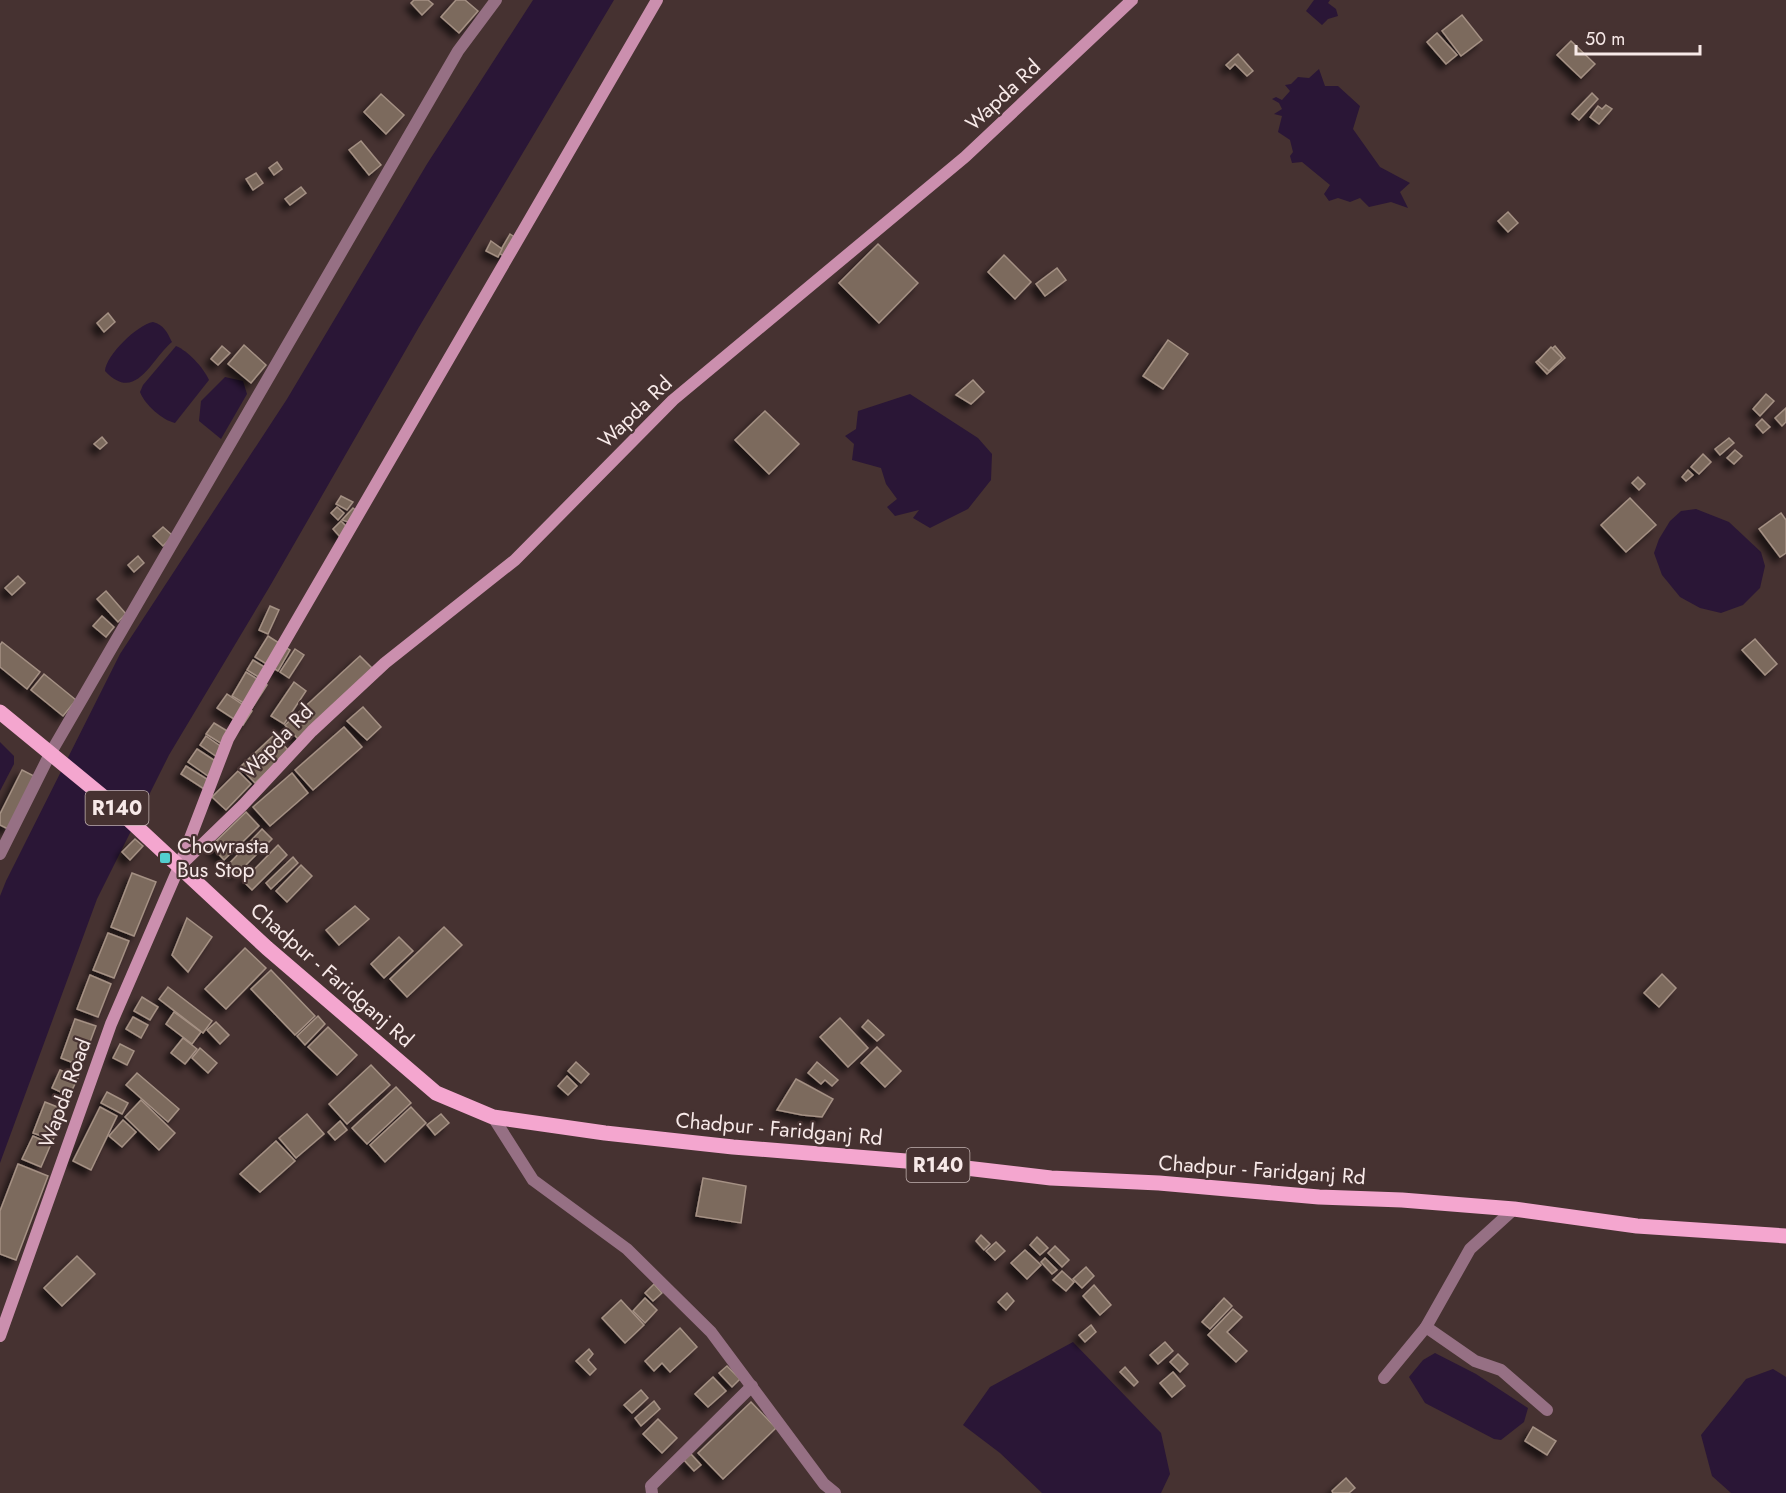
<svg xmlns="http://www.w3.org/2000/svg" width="1786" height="1493" font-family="Jost,sans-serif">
	<defs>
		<filter id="shadow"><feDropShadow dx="-5.5" dy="5.5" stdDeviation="3" flood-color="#0009"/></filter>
	</defs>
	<rect width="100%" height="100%" fill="#463231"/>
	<g fill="#2a1636">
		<polygon points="533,0 614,0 419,327 270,586 169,755 97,899 0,1163 0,896 6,881 120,654 287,399 427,164"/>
		<polygon points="1314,0 1330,0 1328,3 1336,9 1338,16 1328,19 1322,25 1306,11"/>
		<polygon points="1319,69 1325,86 1338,86 1360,106 1353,129 1380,167 1410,183 1400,192 1408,208 1391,202 1369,207 1360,198 1350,202 1338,198 1329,201 1324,194 1330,185 1302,162 1292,163 1290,156 1293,152 1290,140 1278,132 1282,116 1274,114 1282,109 1279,103 1272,99 1276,97 1282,100 1290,91 1285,85 1291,84 1298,77 1309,78"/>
		<path d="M 153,322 C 164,325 167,332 172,342 C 151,359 136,404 105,371 C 106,355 137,325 153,322 Z"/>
		<path d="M 176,346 C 188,351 203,367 209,380 L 175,423 C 162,420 145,405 140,392 L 143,385 Z"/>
		<polygon points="225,377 243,381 247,394 221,439 199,421 201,401"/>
		<polygon points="910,394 978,438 992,454 991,480 968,509 930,528 913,518 919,510 895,516 887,507 897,499 886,484 881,468 852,460 854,444 845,436 856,429 858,411"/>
		<polygon points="1696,509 1729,522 1761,552 1765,566 1760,588 1743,605 1721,613 1700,608 1680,597 1662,575 1654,553 1659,539 1670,521 1681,511"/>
		<polygon points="0,742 14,756 14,764 0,791"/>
		<polygon points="1073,1342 1161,1433 1170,1474 1161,1493 1042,1493 1000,1453 963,1425 990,1387"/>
		<polygon points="1435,1353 1476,1374 1528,1408 1524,1422 1501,1440 1494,1439 1425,1403 1409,1377 1423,1360"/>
		<polygon points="1773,1369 1786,1377 1786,1493 1731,1493 1712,1476 1701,1435 1746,1379"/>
	</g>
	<g fill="#7c6a5d" stroke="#a59184" stroke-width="1.5" filter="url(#shadow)">
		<polygon points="414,0 428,0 433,4 422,15 411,3"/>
		<polygon points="456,0 465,0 478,11 459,33 441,17"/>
		<polygon points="1462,15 1482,40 1461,56 1442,31"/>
		<polygon points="1437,33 1457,55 1446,64 1427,42"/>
		<polygon points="1571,41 1595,64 1581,78 1557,55"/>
		<polygon points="1238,54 1253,71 1247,76 1235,64 1230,69 1226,65"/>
		<polygon points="1592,93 1598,99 1579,120 1572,114"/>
		<polygon points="381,94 404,115 386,134 364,112"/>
		<polygon points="1606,105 1612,109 1599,124 1590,117 1598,106 1602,109"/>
		<polygon points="361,141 381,165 369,175 349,150"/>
		<polygon points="277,162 282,169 274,175 269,168"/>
		<polygon points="256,173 263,183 253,190 246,179"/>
		<polygon points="301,187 306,193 290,205 285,199"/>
		<polygon points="1508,212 1518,223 1508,232 1498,221"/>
		<polygon points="510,234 516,238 505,257 499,253"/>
		<polygon points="491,241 502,249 498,257 486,251"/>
		<polygon points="878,244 918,283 879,323 839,283"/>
		<polygon points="1004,255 1031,282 1015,299 988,272"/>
		<polygon points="1057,268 1066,280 1045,296 1036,284"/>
		<polygon points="108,313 115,322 104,332 97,323"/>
		<polygon points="1168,340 1188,354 1163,389 1143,376"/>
		<polygon points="244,345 266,365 251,383 228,364"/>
		<polygon points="222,346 230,353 218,365 211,359"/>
		<polygon points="1555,346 1565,358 1547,374 1536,362"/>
		<polygon points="1551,347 1562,358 1549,371 1538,361"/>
		<polygon points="973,380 984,392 971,404 956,395"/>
		<polygon points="1766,394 1774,401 1760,416 1753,409"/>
		<polygon points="1786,408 1786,422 1782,426 1775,418"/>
		<polygon points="765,411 799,444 769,474 735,440"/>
		<polygon points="1762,419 1770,427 1763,433 1756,425"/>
		<polygon points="102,437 107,443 100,449 94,444"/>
		<polygon points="1729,438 1734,443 1720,455 1715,449"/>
		<polygon points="1735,450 1742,456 1734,464 1727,458"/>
		<polygon points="1703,454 1711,462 1699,474 1691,467"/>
		<polygon points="1688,470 1693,475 1686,481 1682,477"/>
		<polygon points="1638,477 1645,484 1639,490 1632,483"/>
		<polygon points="341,496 353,502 347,510 336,504"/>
		<polygon points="1630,498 1656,525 1626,552 1601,525"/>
		<polygon points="337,507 344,513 338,520 331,513"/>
		<polygon points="353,508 357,511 348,522 342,520"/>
		<polygon points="1781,513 1786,520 1786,553 1780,557 1759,529"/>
		<polygon points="341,521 350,530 341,538 333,529"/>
		<polygon points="163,527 173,536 163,546 153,536"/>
		<polygon points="138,556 144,563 134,572 128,565"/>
		<polygon points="18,576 25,583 12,595 5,588"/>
		<polygon points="106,591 126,614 118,622 97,599"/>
		<polygon points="270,606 279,610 268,634 259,630"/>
		<polygon points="102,616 114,627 106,637 93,626"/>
		<polygon points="268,636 290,650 278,671 255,657"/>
		<polygon points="1755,639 1777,664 1765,675 1742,650"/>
		<polygon points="2,642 40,672 27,689 0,667 0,645"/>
		<polygon points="295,649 304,655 289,678 280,672"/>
		<polygon points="360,656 373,669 298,739 285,725"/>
		<polygon points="253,660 271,671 265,681 247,670"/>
		<polygon points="246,672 267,685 252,708 232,696"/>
		<polygon points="44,674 76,700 63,716 31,690"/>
		<polygon points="294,682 306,691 284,724 271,716"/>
		<polygon points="227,694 252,711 243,725 217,708"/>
		<polygon points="363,707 381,727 367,740 347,721"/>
		<polygon points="214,723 229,732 222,744 206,734"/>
		<polygon points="344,727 362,747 313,790 295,770"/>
		<polygon points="274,735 289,751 255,783 240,767"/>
		<polygon points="206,736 223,748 217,757 200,745"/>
		<polygon points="197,749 217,762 208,776 188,762"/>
		<polygon points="186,766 210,781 204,789 181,774"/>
		<polygon points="22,770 34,776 8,829 0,825 0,814"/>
		<polygon points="238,771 251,784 226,810 212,797"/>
		<polygon points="292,773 308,793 270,826 253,807"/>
		<polygon points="246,812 259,826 224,860 211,846"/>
		<polygon points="262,829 272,839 236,875 227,866"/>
		<polygon points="135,839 143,846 130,860 122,852"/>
		<polygon points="278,845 287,855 252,890 243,881"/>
		<polygon points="293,857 298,863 271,889 266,883"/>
		<polygon points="301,865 312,876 287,902 276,891"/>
		<polygon points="132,873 156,882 134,936 111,927"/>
		<polygon points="355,906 369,919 339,945 326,930"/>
		<polygon points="187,918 212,937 188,972 172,955"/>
		<polygon points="444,927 462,945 407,997 390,979"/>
		<polygon points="108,933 129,941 114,978 93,970"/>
		<polygon points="399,937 413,951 384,978 371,964"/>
		<polygon points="245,948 266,968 226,1009 205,989"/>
		<polygon points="271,970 315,1016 295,1035 251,989"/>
		<polygon points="1662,974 1676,988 1659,1007 1644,993"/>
		<polygon points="90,975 111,984 98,1017 77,1009"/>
		<polygon points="168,987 212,1021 203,1033 159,999"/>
		<polygon points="142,997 158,1007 150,1020 134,1011"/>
		<polygon points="174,1012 201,1032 192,1044 166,1024"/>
		<polygon points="318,1016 325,1024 305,1045 297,1036"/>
		<polygon points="133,1017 148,1025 141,1038 126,1029"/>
		<polygon points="840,1018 868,1048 848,1067 820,1037"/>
		<polygon points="75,1019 96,1026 81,1066 61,1058"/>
		<polygon points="868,1020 884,1035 877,1041 862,1027"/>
		<polygon points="216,1022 229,1035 220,1044 207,1030"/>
		<polygon points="328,1027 357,1055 337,1075 308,1047"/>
		<polygon points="183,1038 197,1049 185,1064 171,1053"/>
		<polygon points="120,1044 134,1051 127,1065 113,1058"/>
		<polygon points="877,1047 901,1071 885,1087 861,1063"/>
		<polygon points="200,1048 217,1063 208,1073 192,1058"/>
		<polygon points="576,1062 589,1074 581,1083 568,1071"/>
		<polygon points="817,1062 838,1080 832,1086 825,1080 821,1084 808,1073"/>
		<polygon points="371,1065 390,1085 347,1124 329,1104"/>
		<polygon points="60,1070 78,1078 69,1096 52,1088"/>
		<polygon points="137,1073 179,1109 168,1122 126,1085"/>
		<polygon points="567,1076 577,1086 568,1095 558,1086"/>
		<polygon points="796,1079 833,1099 822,1117 802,1115 777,1110"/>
		<polygon points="396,1087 411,1103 367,1144 352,1128"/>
		<polygon points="107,1092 128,1103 122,1114 101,1103"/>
		<polygon points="141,1100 175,1133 159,1150 125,1117"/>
		<polygon points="45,1102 65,1110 53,1140 33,1133"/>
		<polygon points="100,1107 117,1116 91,1170 73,1161"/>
		<polygon points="411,1107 426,1123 385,1162 370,1145"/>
		<polygon points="307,1114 324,1134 296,1158 279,1138"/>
		<polygon points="441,1114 449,1123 435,1135 427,1125"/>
		<polygon points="123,1120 136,1132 122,1147 109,1136"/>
		<polygon points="340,1121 347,1130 335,1140 328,1132"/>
		<polygon points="33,1136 51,1144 41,1167 22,1159"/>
		<polygon points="276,1141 295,1161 260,1192 240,1174"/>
		<polygon points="18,1164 48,1176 16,1260 0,1254 0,1211"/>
		<polygon points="703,1178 746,1186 741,1223 696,1216"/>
		<polygon points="981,1235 990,1244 984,1250 976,1241"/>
		<polygon points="1037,1237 1048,1248 1040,1255 1030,1245"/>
		<polygon points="996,1242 1005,1251 995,1260 986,1251"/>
		<polygon points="1055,1246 1069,1260 1062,1267 1048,1253"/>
		<polygon points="1025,1250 1041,1265 1027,1279 1011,1263"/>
		<polygon points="77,1256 95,1274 62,1306 44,1288"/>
		<polygon points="1045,1258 1057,1270 1052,1274 1041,1262"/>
		<polygon points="1086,1267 1094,1276 1082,1288 1073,1279"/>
		<polygon points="1062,1271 1074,1282 1066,1291 1053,1280"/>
		<polygon points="654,1284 662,1293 653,1301 645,1293"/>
		<polygon points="1094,1285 1111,1305 1100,1315 1083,1296"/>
		<polygon points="1007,1293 1014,1301 1006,1310 998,1302"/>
		<polygon points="645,1298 657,1310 645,1323 633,1311"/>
		<polygon points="1224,1298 1232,1306 1210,1329 1202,1322"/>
		<polygon points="621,1300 644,1325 625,1343 602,1318"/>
		<polygon points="1233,1309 1242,1317 1227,1332 1247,1351 1236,1362 1208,1335"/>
		<polygon points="1091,1325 1096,1332 1085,1342 1079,1335"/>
		<polygon points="680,1328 697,1347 670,1372 662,1363 654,1371 645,1361"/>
		<polygon points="1165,1342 1173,1351 1158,1364 1150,1355"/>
		<polygon points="589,1349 593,1354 588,1360 596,1369 590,1375 576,1361"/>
		<polygon points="1178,1354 1188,1364 1180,1372 1170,1362"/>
		<polygon points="727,1366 740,1379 732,1387 719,1373"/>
		<polygon points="1125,1367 1138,1382 1134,1386 1120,1372"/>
		<polygon points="1173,1372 1185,1386 1172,1397 1160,1383"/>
		<polygon points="713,1377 726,1391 708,1407 695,1394"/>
		<polygon points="641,1390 648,1398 632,1413 624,1405"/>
		<polygon points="654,1401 660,1409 641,1426 635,1418"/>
		<polygon points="751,1402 776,1428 723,1479 698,1453"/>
		<polygon points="658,1419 677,1438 662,1453 643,1434"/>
		<polygon points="1533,1427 1556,1441 1547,1455 1525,1441"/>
		<polygon points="691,1454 701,1465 694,1471 684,1460"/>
		<polygon points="1346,1478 1355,1488 1349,1493 1333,1493 1332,1491"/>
	</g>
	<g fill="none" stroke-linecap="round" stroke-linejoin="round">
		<g stroke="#967084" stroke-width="12">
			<polyline points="0,854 50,754 458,51 496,0"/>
			<polyline points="493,1117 533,1180 627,1249 711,1332 824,1484 835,1493"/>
			<polyline points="1426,1327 1475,1361 1501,1370 1547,1410"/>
			<polyline points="1384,1378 1426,1327 1470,1249 1514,1209"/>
			<polyline points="652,1493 651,1486 752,1386"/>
		</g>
		<g stroke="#cb8fae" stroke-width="12">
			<polyline points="182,864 243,805 312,731 385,663 515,560 673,400 965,157 1132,0"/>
			<polyline points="0,1336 111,1024 179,867 228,739 657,0"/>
		</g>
		<polyline stroke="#f4a6cf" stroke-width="15" points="0,712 112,804 267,948 436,1093 493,1117 605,1133 733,1147 906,1161 1051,1178 1159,1183 1319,1197 1402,1200 1514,1209 1637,1226 1786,1236"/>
	</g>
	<rect fill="#52cdce" stroke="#463231" stroke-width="2" x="159" y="852" width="12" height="12" rx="3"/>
	<g text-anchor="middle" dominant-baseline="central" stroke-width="4.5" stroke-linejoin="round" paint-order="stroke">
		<g fill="#463231" stroke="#c2b2b1" stroke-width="1.5">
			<rect x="85.5" y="791" width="63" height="34" rx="4.5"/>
			<rect x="906.5" y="1148" width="63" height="34" rx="4.5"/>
		</g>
		<g font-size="20" font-weight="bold" fill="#f7e9e8">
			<text x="117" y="808">R140</text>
			<text x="938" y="1165">R140</text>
		</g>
		<g font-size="21" fill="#f7e9e8" stroke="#463231">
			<text transform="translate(1003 95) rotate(-43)">Wapda Rd</text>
			<text transform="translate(635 412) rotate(-44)">Wapda Rd</text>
			<text transform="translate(277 741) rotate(-46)">Wapda Rd</text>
			<text transform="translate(332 975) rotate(41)">Chadpur - Faridganj Rd</text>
			<text transform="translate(65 1093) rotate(-70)">Wapda Road</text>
			<text transform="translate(779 1129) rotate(5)">Chadpur - Faridganj Rd</text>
			<text transform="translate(1262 1170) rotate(4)">Chadpur - Faridganj Rd</text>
		</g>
		<g font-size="21" fill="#f7e9e8" stroke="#463231" text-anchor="start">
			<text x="177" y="846">Chowrasta<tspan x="177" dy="24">Bus Stop</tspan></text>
		</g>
	</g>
	<path d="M1576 45v9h124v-9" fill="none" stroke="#f7e9e8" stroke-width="3"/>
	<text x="1585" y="45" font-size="18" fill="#f7e9e8" stroke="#463231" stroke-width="4.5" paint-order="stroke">50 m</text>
</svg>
